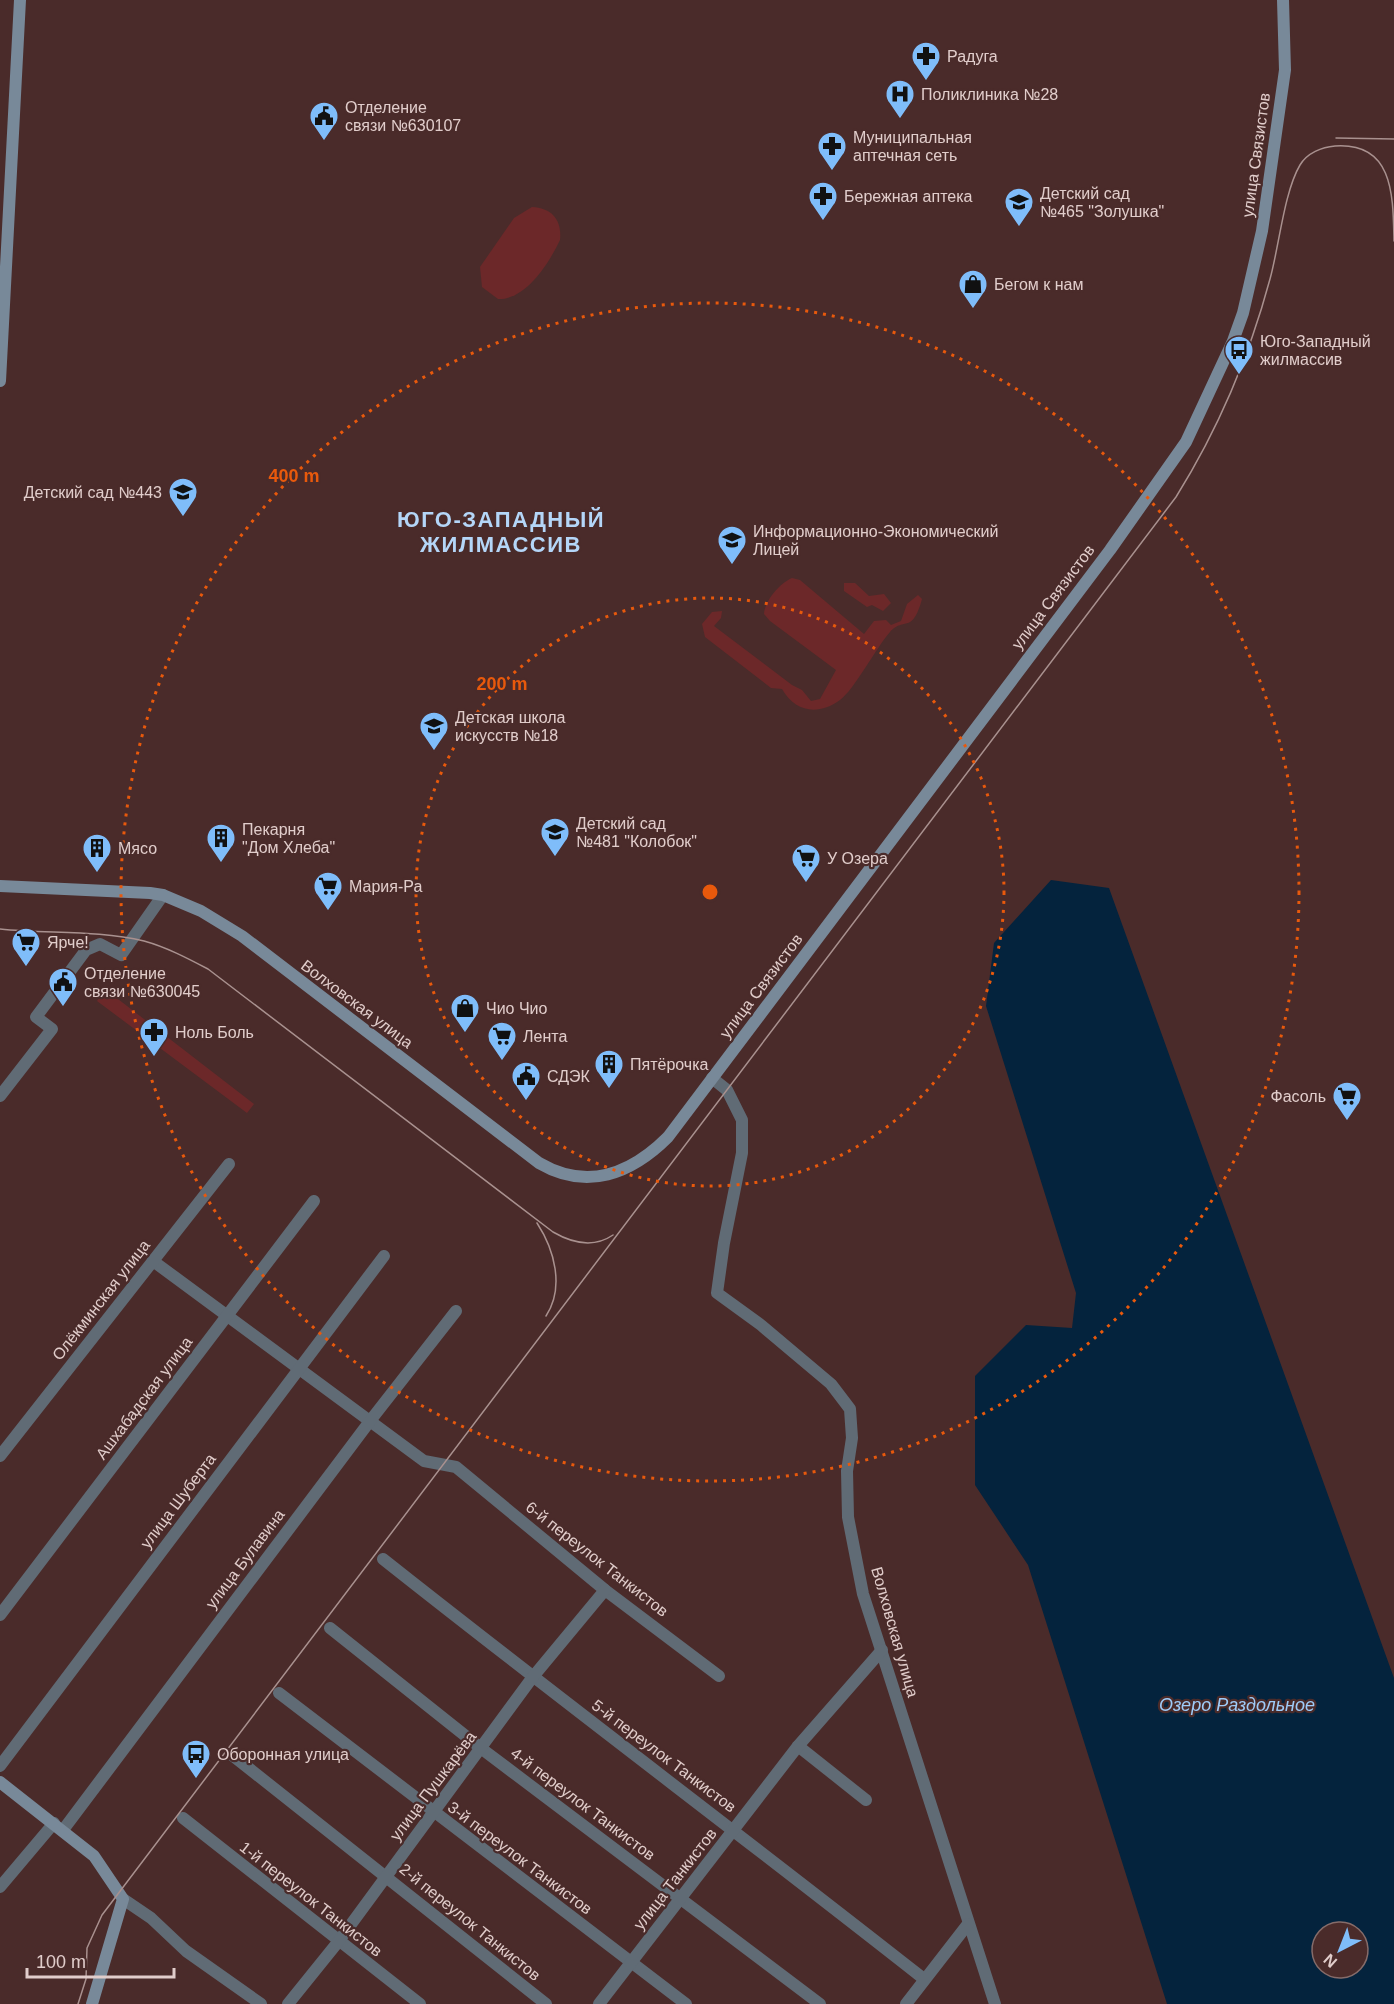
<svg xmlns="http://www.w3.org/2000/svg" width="1394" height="2004" font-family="Helvetica,sans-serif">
	<rect width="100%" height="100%" fill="#4a2b2a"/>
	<g fill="#6c2829">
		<path d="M 532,207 C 552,208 562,220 560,240 C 549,263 526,300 498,299 L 482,287 L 480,267 L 514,218 Z"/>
		<path d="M 792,578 L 800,580 L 864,634 L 874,621 L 886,620 L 891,625 L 901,621 L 907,604 L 918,595 L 922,599 C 912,635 905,616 890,632 C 876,648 854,690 840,700 C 818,716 795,712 782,689 L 771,688 L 705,637 L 702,624 L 712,612 L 722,611 L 721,618 L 714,626 L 792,685 L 802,690 L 811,701 L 820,699 L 836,670 L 770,621 L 764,614 C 765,600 780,583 792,578 Z"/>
		<polygon points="844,583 855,583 869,596 884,594 891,603 883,611 872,605 867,607 844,591"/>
		<polygon points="105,989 254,1104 247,1113 97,1001"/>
	</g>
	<path fill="#04233d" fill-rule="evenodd" d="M 1051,880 L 1109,888 L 1394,1678 L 1394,2004 L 1167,2004 L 1028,1565 L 975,1485 L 975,1376 L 1026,1325 L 1072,1328 L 1076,1293 L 986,1006 L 994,943 ZM 1322,1932 L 1358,1932 L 1358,1968 L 1322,1968 Z"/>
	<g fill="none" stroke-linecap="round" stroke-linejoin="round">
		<g stroke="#606b75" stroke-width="12">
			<polyline points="712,1078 727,1090 742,1120 742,1153 724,1243 717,1293 761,1325 831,1384 850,1409 852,1438 847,1471 848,1517 863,1594 995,2004"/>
			<polyline points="0,1096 52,1029 36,1017 86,950 100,944 121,955 163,895"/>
			<polyline points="153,1261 424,1461 456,1467 605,1590 719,1676"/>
			<polyline points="0,1456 229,1164"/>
			<path d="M 383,1559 C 562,1701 745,1838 924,1979"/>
			<polyline points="0,1615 314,1201"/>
			<polyline points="330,1628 482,1749 820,2004"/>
			<polyline points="279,1693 686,2004"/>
			<polyline points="798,1746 866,1800"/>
			<polyline points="232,1755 546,2004"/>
			<polyline points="0,1766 384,1256"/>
			<polyline points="183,1818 420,2004"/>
			<polyline points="63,1830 370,1421 456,1311"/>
			<polyline points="0,1887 54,1823"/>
			<polyline points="123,1899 151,1918 186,1951 261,2004"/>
			<polyline points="288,2004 338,1942 532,1678 605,1590"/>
			<polyline points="599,2004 798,1746 882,1650"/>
			<polyline points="906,2004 968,1924"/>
		</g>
		<g stroke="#788999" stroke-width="12">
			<polyline points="0,381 20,0"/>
			<path d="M 0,886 L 150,893 L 163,895 L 201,911 L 242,936 L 539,1163 C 587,1191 631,1174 668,1137 L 1110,550 L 1186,442 L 1233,341 L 1243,313 L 1262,231 L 1285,70 L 1283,0"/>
			<polyline points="0,1782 94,1856 123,1899 92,2004"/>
		</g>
		<g stroke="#a9918f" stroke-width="1.5">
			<polyline points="1336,138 1394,139"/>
			<path d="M 0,929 C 47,934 97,930 144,941 C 166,947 187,958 208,969 L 553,1232 C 572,1243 594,1248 613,1235"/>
			<path d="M 537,1223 C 554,1249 565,1287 546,1316"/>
			<path d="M 78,2004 L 86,1979 L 87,1948 L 102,1915 L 1176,497 C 1219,428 1249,357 1270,279 C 1279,247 1284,192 1300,165 C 1307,153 1322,147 1335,146 C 1394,142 1393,196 1394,241"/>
		</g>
	</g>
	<g fill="none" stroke="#e8590c" stroke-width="3" stroke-dasharray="3 6">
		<circle cx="710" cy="892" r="294"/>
		<circle cx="710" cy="892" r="589"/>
	</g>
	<defs>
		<g id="pharmacy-pin" transform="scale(1.5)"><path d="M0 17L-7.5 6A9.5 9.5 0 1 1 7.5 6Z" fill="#7fbdfa" stroke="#4a2b2a"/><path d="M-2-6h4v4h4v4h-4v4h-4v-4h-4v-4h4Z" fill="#111"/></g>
		<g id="hospital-pin" transform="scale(1.5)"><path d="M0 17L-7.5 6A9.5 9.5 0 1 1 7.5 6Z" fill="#7fbdfa" stroke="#4a2b2a"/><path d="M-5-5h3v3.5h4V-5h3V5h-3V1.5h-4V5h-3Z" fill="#111"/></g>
		<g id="civic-pin" transform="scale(1.5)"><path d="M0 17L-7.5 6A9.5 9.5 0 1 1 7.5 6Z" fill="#7fbdfa" stroke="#4a2b2a"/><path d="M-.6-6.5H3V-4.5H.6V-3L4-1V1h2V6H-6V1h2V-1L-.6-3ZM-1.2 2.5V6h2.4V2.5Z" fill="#111"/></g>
		<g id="school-pin" transform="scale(1.5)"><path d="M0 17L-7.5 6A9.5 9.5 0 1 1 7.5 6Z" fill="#7fbdfa" stroke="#4a2b2a"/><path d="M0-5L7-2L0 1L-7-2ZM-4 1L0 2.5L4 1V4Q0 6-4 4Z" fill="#111"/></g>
		<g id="shop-pin" transform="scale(1.5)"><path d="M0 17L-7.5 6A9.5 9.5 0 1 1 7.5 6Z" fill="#7fbdfa" stroke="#4a2b2a"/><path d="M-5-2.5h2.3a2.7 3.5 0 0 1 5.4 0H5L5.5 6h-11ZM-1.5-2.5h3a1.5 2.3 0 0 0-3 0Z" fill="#111"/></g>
		<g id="bus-pin" transform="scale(1.5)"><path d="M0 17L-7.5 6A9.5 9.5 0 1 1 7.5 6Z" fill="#7fbdfa" stroke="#4a2b2a"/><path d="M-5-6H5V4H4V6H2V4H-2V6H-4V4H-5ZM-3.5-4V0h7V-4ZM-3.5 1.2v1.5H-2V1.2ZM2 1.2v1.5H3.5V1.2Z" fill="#111"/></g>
		<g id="building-pin" transform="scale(1.5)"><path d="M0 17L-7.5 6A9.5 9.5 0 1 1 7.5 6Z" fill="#7fbdfa" stroke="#4a2b2a"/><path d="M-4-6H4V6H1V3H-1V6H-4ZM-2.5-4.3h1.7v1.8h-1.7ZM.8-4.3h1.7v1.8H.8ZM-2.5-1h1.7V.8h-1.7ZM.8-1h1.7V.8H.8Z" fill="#111"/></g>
		<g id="supermarket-pin" transform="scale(1.5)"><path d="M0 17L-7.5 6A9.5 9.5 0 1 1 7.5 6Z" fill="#7fbdfa" stroke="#4a2b2a"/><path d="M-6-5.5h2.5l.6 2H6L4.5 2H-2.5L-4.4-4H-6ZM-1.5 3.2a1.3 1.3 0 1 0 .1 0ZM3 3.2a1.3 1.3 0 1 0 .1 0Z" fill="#111"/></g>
	</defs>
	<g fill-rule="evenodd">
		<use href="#pharmacy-pin" x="926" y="56"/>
		<use href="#hospital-pin" x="900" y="94"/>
		<use href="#civic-pin" x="324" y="116"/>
		<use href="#pharmacy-pin" x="832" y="146"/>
		<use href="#pharmacy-pin" x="823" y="196"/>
		<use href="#school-pin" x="1019" y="202"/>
		<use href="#shop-pin" x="973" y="284"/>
		<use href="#bus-pin" x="1239" y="350"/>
		<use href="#school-pin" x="183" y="492"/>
		<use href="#school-pin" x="732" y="540"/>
		<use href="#school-pin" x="434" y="726"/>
		<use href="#school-pin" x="555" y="832"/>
		<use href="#building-pin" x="221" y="838"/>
		<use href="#building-pin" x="97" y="848"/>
		<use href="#supermarket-pin" x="806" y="858"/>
		<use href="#supermarket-pin" x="328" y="886"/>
		<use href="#supermarket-pin" x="26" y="942"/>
		<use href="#civic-pin" x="63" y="982"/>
		<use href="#shop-pin" x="465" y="1008"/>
		<use href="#pharmacy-pin" x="154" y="1032"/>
		<use href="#supermarket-pin" x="502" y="1036"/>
		<use href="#building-pin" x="609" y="1064"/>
		<use href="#civic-pin" x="526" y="1076"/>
		<use href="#supermarket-pin" x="1347" y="1096"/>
		<use href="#bus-pin" x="196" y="1754"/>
	</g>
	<g text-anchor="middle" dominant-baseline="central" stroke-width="4.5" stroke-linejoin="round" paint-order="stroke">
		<g font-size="16" fill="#e1cdcb" stroke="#4a2b2a" text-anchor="start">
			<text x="947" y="56">Радуга</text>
			<text x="921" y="94">Поликлиника №28</text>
			<text x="345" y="107">Отделение<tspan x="345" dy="18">связи №630107</tspan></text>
			<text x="853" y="137">Муниципальная<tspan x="853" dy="18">аптечная сеть</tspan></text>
			<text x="1040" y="193">Детский сад<tspan x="1040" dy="18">№465 "Золушка"</tspan></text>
			<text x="844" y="196">Бережная аптека</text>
			<text x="994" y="284">Бегом к нам</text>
			<text x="1260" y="341">Юго-Западный<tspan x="1260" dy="18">жилмассив</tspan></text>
			<text x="162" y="492" text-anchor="end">Детский сад №443</text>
			<text x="753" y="531">Информационно-Экономический<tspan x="753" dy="18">Лицей</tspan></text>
			<text x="455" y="717">Детская школа<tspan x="455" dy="18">искусств №18</tspan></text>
			<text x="576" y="823">Детский сад<tspan x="576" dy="18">№481 "Колобок"</tspan></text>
			<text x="242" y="829">Пекарня<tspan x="242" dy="18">"Дом Хлеба"</tspan></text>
			<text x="118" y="848">Мясо</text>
			<text x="827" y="858">У Озера</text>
			<text x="349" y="886">Мария-Ра</text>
			<text x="47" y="942">Ярче!</text>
			<text x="84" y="973">Отделение<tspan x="84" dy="18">связи №630045</tspan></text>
			<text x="486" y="1008">Чио Чио</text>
			<text x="175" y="1032">Ноль Боль</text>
			<text x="523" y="1036">Лента</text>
			<text x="630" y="1064">Пятёрочка</text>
			<text x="547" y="1076">СДЭК</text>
			<text x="1326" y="1096" text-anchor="end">Фасоль</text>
			<text x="217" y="1754">Оборонная улица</text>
		</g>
		<g font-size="16" fill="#e1cdcb" stroke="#4a2b2a">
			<text transform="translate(1256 155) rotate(-82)">улица Связистов</text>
			<text transform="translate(1053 597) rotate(-53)">улица Связистов</text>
			<text transform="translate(761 986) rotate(-53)">улица Связистов</text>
			<text transform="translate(357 1004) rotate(37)">Волховская улица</text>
			<text transform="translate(101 1300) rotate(-52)">Олёкминская улица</text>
			<text transform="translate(144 1398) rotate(-53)">Ашхабадская улица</text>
			<text transform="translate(178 1501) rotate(-53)">улица Шуберта</text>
			<text transform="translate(245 1559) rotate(-53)">улица Булавина</text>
			<text transform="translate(597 1559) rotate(38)">6-й переулок Танкистов</text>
			<text transform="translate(895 1632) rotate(74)">Волховская улица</text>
			<text transform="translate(664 1756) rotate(37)">5-й переулок Танкистов</text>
			<text transform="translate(433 1786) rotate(-53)">улица Пушкарёва</text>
			<text transform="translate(583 1804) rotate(37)">4-й переулок Танкистов</text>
			<text transform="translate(520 1858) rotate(37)">3-й переулок Танкистов</text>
			<text transform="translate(675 1879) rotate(-52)">улица Танкистов</text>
			<text transform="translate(311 1899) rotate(38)">1-й переулок Танкистов</text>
			<text transform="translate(470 1922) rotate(39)">2-й переулок Танкистов</text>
		</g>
		<g font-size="18" font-style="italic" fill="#9ecbf8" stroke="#4a2b2a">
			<text x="1237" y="1705">Озеро Раздольное</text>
		</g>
		<g font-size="22" font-weight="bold" letter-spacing="1.5" fill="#b4d6f8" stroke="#4a2b2a">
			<text x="501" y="519">ЮГО-ЗАПАДНЫЙ<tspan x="501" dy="25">ЖИЛМАССИВ</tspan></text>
		</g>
	</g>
	<circle cx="710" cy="892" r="9" fill="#e8590c" stroke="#4a2b2a" stroke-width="3"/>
	<g font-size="18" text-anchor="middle" font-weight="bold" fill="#e8590c" stroke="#4a2b2a" stroke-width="4.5" stroke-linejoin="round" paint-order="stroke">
		<text x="294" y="482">400 m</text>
		<text x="502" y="690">200 m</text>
	</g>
	<g transform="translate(1340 1950) rotate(222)"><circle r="28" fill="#4a2b2a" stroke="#866c6a" stroke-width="1.5"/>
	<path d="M0-4.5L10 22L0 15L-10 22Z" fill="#7fbdfa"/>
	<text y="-9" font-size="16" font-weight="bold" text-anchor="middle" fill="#e1cdcb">N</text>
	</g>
	<path d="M27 1968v9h147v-9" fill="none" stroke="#e1cdcb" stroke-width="3"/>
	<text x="36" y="1968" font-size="18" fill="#e1cdcb" stroke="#4a2b2a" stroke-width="4.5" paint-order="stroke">100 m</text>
</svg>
